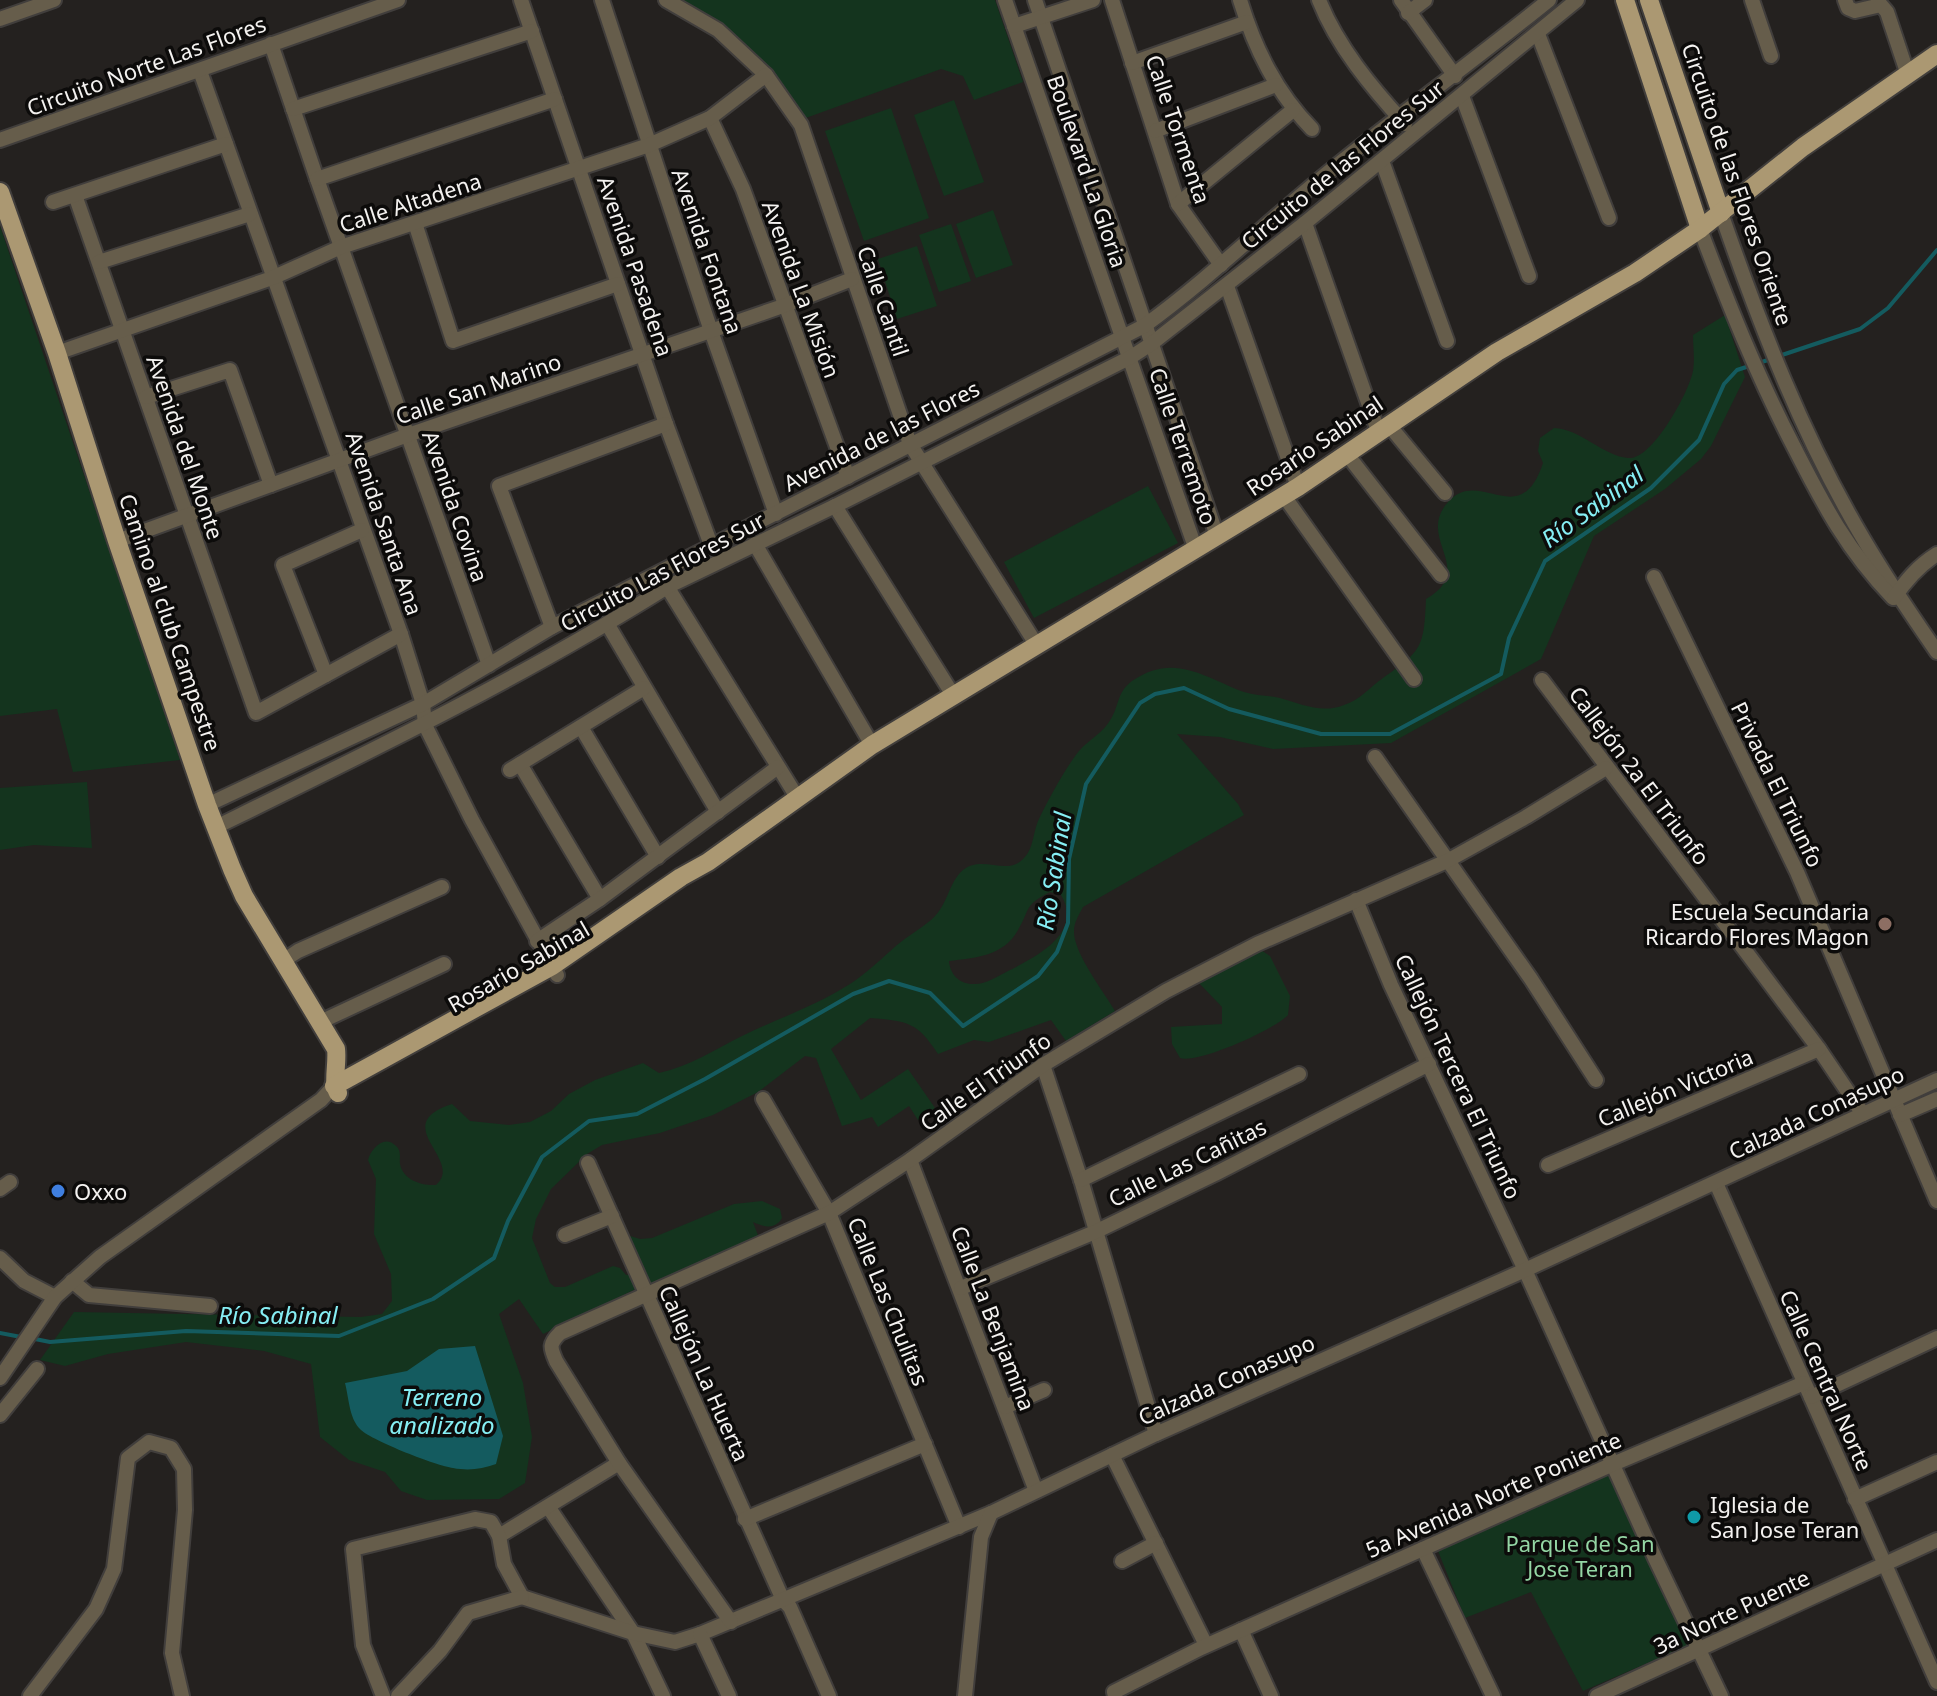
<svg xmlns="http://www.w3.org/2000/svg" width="1937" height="1696" font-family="'Noto Sans',sans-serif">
	<rect width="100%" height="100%" fill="#24211f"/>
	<g fill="#14341e" fill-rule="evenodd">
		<path d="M 676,0 L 995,0 L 1023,82 L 974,100 L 963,76 L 941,69 L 803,119 C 768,61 733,33 676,0 Z"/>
		<polygon points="954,100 984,182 944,196 914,115"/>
		<polygon points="891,108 929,218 864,241 825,131"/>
		<polygon points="993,210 1013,265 976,278 956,224"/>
		<polygon points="951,224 971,281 939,292 919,235"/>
		<polygon points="0,226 180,760 73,772 57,709 0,716"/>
		<polygon points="917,246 937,306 897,319 878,259"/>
		<path d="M 1725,315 L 1745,377 L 1711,446 L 1701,459 L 1665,489 L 1594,536 L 1541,659 L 1391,743 L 1273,749 L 1220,737 L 1177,734 L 1238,804 L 1244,815 L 1083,907 C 1079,915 1074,922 1074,931 C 1073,952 1104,992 1115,1011 L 1066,1041 L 1051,1020 L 989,1042 L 974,1040 L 938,1054 C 917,1022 908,1021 870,1018 L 831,1049 L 861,1100 L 908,1069 L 935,1108 L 918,1120 L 909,1106 L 878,1127 L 872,1117 L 842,1126 L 816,1058 L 805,1056 L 758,1092 L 713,1115 L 660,1133 L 602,1145 L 587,1154 L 551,1189 L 536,1219 L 532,1238 L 550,1283 L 555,1287 L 565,1287 L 613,1266 L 620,1268 L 626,1275 L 632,1274 L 640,1287 L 543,1334 L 519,1299 L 499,1314 L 523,1383 L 532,1437 L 525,1483 L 499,1499 L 427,1500 L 401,1491 L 385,1472 L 349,1460 L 320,1437 L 311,1364 L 264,1351 L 186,1342 L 108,1354 L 65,1366 L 40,1360 L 74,1312 L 361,1317 L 382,1314 L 392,1301 L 391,1274 L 374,1234 L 376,1179 L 368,1160 C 371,1149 384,1134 396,1146 C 402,1151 399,1158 400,1164 C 403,1180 422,1186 436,1185 C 465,1160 387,1125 452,1104 L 470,1121 L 509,1125 L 530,1122 L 551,1111 L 569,1094 L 595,1080 L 643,1063 L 659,1073 C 690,1066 714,1050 742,1036 C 777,1019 817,1005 850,984 C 867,973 882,958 897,945 C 908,936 920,929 931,920 C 948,906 948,883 963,870 C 983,854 1007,877 1024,858 C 1034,848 1033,831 1039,819 C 1048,800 1066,767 1079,751 C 1089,739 1104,733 1112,717 C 1119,704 1118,691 1132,681 C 1174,652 1204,677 1244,692 C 1256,696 1268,695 1280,698 C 1302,704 1321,714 1344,705 C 1360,700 1370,687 1383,678 C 1422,651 1424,647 1426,599 C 1478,569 1415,539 1448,502 C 1480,466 1520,533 1543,463 L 1538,451 L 1540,438 L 1554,428 C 1581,429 1603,456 1628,458 C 1651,461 1685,398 1691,378 C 1696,366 1693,348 1693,335 ZM 1050,892 L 1061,895 C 1084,933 1036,957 1008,971 C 998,976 985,985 973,984 C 959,984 950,974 949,961 C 975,958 1004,956 1018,930 C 1031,908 1023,906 1050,892 Z"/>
		<polygon points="1148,486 1178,543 1034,618 1004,562"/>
		<polygon points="87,782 92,848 34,845 0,850 0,788"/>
		<path d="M 1261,950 L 1270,956 L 1290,996 L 1288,1015 C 1274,1030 1197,1064 1180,1058 L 1172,1044 L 1171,1027 L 1222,1024 L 1222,1007 L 1199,983 L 1253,951 Z"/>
		<path d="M 762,1201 L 780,1209 L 782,1218 C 775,1230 764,1227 753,1222 L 759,1238 L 650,1287 L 627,1235 L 640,1239 L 652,1238 L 734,1204 Z"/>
		<polygon points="1609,1473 1689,1645 1583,1691 1531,1592 1465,1618 1438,1551"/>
	</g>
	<path fill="#145b5f" d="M 475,1346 L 503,1436 L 496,1464 C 482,1469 469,1471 453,1468 C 437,1466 373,1441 361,1430 C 349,1419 349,1398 345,1383 L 407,1371 L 439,1349 Z"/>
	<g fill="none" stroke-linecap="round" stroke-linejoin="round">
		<g stroke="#145b5f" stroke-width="4">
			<polyline points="1779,356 1860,329 1888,308 1937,250"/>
			<polyline points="0,1333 21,1337"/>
			<polyline points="30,1338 50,1342 186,1331 339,1336 433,1299 494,1258 508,1221 542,1157 589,1121 637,1114 705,1079 853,994 889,981 930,993 963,1026 1038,976 1057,952 1068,923 1069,859 1086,784 1140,703 1155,694 1184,688 1229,709 1321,734 1390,734 1501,674 1509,638 1545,561 1651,488 1699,440 1724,384 1737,370 1771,359"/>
		</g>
		<g stroke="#413e3c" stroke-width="18">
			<g id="minor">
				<polyline points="521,0 666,424 711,545"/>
				<polyline points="602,0 711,331 776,514"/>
				<polyline points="666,0 718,30 766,75 801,125 910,444 1036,644"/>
				<polyline points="1005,0 1196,550"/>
				<polyline points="1035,0 1217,536"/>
				<polyline points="1112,0 1178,204 1221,265"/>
				<path d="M 1240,0 C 1255,49 1276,92 1312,129"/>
				<path d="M 1319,0 C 1337,46 1372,88 1405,124"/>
				<polyline points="1401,0 1455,76"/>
				<polyline points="1752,0 1771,56"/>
				<polyline points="1845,0 1848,8 1855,11 1881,5 1887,12 1908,75"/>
				<polyline points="1408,13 1425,0"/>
				<polyline points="0,19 54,0"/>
				<polyline points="1014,26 1093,0"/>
				<polyline points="1538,34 1609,218"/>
				<polyline points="271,44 317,179 489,665"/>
				<polyline points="1132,63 1247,22"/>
				<polyline points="200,71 401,634 423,704 425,725 472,820 557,975"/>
				<polyline points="1462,96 1529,276"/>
				<polyline points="293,109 532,31"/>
				<polyline points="710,118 743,189 848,477"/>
				<polyline points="1155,131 1276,85"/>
				<polyline points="0,140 398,0"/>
				<polyline points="1382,161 1447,341"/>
				<polyline points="317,179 555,99"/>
				<polyline points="75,195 256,713 401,634"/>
				<polyline points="53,202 226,144"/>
				<polyline points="1178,204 1293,110"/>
				<path d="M 1721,213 C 1760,325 1803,438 1864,540 C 1887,579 1912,616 1937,652"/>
				<polyline points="415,223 453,341 618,284"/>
				<polyline points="1305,223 1378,431"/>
				<path d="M 1700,229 C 1728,303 1757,376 1794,447 C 1824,506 1847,550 1893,598"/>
				<polyline points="99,262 250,214"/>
				<polyline points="1227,286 1298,487"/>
				<polyline points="57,353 272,278 341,247 649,145 710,118 766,75"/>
				<polyline points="146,397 230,370 271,485"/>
				<polyline points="1388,424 1445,493"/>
				<polyline points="1346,453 1441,575"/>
				<polyline points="1284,496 1414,679"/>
				<polyline points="835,506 953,695"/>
				<polyline points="117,541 408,435 783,306 852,279"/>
				<polyline points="755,544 872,745"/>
				<polyline points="1654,577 1797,872 1937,1201"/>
				<polyline points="663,580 797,797"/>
				<path d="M 1894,598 C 1906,580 1918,566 1937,554"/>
				<polyline points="608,625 718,812"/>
				<polyline points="552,627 499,486 666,424"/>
				<polyline points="326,675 283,565 362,530"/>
				<polyline points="1542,680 1819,1049 1863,1114"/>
				<polyline points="581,727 658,857"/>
				<polyline points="1375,757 1531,979 1596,1080"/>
				<polyline points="520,764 600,899"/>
				<polyline points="510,770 644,688"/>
				<path d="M 207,805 L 423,704 L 552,627 L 1144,326 C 1213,276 1274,215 1341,162 C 1410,107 1481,55 1549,0"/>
				<path d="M 216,827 C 369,752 522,678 667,587 L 835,506 L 1131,357 L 1151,344 L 1305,223 L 1577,0"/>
				<polyline points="1356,900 1391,985 1525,1270 1655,1558 1721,1696"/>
				<polyline points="537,941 600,899 778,767"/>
				<polyline points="283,961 298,951 442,887"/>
				<polyline points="320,1022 444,964"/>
				<polyline points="1043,1065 1081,1180 1156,1434"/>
				<polyline points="763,1099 829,1213 959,1527"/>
				<polyline points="1900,1115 1937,1099"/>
				<polyline points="910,1160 1036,1491"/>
				<polyline points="588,1163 783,1600 790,1607 829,1696"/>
				<polyline points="1548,1165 1819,1049"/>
				<polyline points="1081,1180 1299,1074"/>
				<polyline points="1716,1183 1937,1682"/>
				<polyline points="0,1189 10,1182"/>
				<polyline points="565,1235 612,1216"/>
				<polyline points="0,1258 24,1281 55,1297"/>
				<polyline points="72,1281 89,1295 210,1306"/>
				<polyline points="961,1288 1095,1232 1215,1174 1429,1064"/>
				<polyline points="0,1378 55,1297 100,1257 321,1100 334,1086"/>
				<polyline points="1811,1397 1937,1338"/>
				<polyline points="1005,1407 1044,1390"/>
				<polyline points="0,1415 37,1369"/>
				<polyline points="1112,1455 1206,1645"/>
				<polyline points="1855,1499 1937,1462"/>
				<polyline points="549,1508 633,1633 663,1696"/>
				<polyline points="745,1519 925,1444"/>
				<polyline points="499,1536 619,1463"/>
				<polyline points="1423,1549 1493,1696"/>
				<polyline points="1122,1561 1156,1543"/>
				<polyline points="522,1597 633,1633 675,1642 700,1634 991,1513 1156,1434 1525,1270 1937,1080"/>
				<path d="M 731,1622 L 619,1463 L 556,1361 C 550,1347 549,1344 560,1333 L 829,1213 L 910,1160 L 1043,1065 L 1166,991 L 1257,944 L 1447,861 L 1526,817 L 1606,768"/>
				<polyline points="1241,1630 1271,1696"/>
				<polyline points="700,1634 729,1696"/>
				<polyline points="30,1696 96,1609 114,1569 128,1458 149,1442 171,1448 184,1469 185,1510 172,1653 182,1696"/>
				<polyline points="383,1696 363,1645 353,1549 475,1519 491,1522 499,1536 504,1564 522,1597"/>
				<polyline points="398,1696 440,1651 468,1613 522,1597"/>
				<polyline points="965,1696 981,1537 991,1513"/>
				<polyline points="1115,1696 1114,1692 1201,1648 1613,1464 1804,1383"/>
				<polyline points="1597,1696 1937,1540"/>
			</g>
		</g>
		<g stroke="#413e3c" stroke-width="22">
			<g id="major">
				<polyline points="1625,0 1700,229"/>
				<polyline points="1649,0 1721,213"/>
				<path d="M 0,192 L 57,353 L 117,541 L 207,805 L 232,869 L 244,896 L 336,1049 C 338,1063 332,1082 338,1093"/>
				<polyline points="334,1086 552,966 681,877 708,862 872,745 1298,487 1497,352 1635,273 1700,229 1803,147 1937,54"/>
			</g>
		</g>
		<use href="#minor" stroke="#665d4b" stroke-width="14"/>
		<use href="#major" stroke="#ab9872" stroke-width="18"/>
	</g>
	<circle fill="#8d6e63" stroke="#0c0b0a" stroke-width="3" cx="1885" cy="924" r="8"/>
	<circle fill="#3f7fe0" stroke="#0c0b0a" stroke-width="3" cx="58" cy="1191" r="8"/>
	<circle fill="#0f9aa8" stroke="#0c0b0a" stroke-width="3" cx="1694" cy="1517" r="8"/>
	<g text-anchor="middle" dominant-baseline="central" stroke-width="7" stroke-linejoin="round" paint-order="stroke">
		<g font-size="22" fill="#f4f2f0" stroke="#0c0b0a">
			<text transform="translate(146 65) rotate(-20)">Circuito Norte Las Flores</text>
			<text transform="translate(1179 129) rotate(71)">Calle Tormenta</text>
			<text transform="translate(1342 164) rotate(-39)">Circuito de las Flores Sur</text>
			<text transform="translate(1088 171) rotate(71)">Boulevard La Gloria</text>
			<text transform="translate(1738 184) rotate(71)">Circuito de las Flores Oriente</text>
			<text transform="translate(410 202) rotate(-18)">Calle Altadena</text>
			<text transform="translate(708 251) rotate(71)">Avenida Fontana</text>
			<text transform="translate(636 266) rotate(71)">Avenida Pasadena</text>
			<text transform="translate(802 289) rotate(70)">Avenida La Misión</text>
			<text transform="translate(884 301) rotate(71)">Calle Cantil</text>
			<text transform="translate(478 388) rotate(-19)">Calle San Marino</text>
			<text transform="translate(881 435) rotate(-27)">Avenida de las Flores</text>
			<text transform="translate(1314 445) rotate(-34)">Rosario Sabinal</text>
			<text transform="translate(1184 446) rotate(71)">Calle Terremoto</text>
			<text transform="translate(186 447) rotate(71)">Avenida del Monte</text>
			<text transform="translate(456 506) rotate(71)">Avenida Covina</text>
			<text transform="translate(385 523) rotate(71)">Avenida Santa Ana</text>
			<text transform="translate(662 571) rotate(-28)">Circuito Las Flores Sur</text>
			<text transform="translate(171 622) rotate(71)">Camino al club Campestre</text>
			<text transform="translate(1640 775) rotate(53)">Callejón 2a El Triunfo</text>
			<text transform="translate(1778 784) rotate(64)">Privada El Triunfo</text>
			<text transform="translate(518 966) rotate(-30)">Rosario Sabinal</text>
			<text transform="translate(1459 1076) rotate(65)">Callejón Tercera El Triunfo</text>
			<text transform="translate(985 1081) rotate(-35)">Calle El Triunfo</text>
			<text transform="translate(1675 1087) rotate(-23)">Callejón Victoria</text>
			<text transform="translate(1816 1112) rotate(-25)">Calzada Conasupo</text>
			<text transform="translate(1187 1162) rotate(-26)">Calle Las Cañitas</text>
			<text transform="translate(889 1301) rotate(68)">Calle Las Chulitas</text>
			<text transform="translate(994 1318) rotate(69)">Calle La Benjamina</text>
			<text transform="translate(705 1373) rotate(66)">Callejón La Huerta</text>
			<text transform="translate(1226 1379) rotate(-24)">Calzada Conasupo</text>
			<text transform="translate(1827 1380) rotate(66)">Calle Central Norte</text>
			<text transform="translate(1493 1494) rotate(-24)">5a Avenida Norte Poniente</text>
			<text transform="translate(1731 1611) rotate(-25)">3a Norte Puente</text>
		</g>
		<g font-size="22" fill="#f4f2f0" stroke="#0c0b0a" text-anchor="start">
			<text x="1869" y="911" text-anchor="end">Escuela Secundaria<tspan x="1869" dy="25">Ricardo Flores Magon</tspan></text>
			<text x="74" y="1191">Oxxo</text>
			<text x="1710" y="1504">Iglesia de<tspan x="1710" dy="25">San Jose Teran</tspan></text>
		</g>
		<g font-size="22" fill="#94d6a4" stroke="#0c0b0a">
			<text x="1580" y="1543">Parque de San<tspan x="1580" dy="25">Jose Teran</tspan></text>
		</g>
		<g font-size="24" font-style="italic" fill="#86eef4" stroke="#0c0b0a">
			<text transform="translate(1592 506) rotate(-36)">Río Sabinal</text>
			<text transform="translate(1053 871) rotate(-81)">Río Sabinal</text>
			<text x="278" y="1314">Río Sabinal</text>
			<text x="442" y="1396">Terreno<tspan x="442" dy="28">analizado</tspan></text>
		</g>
	</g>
</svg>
